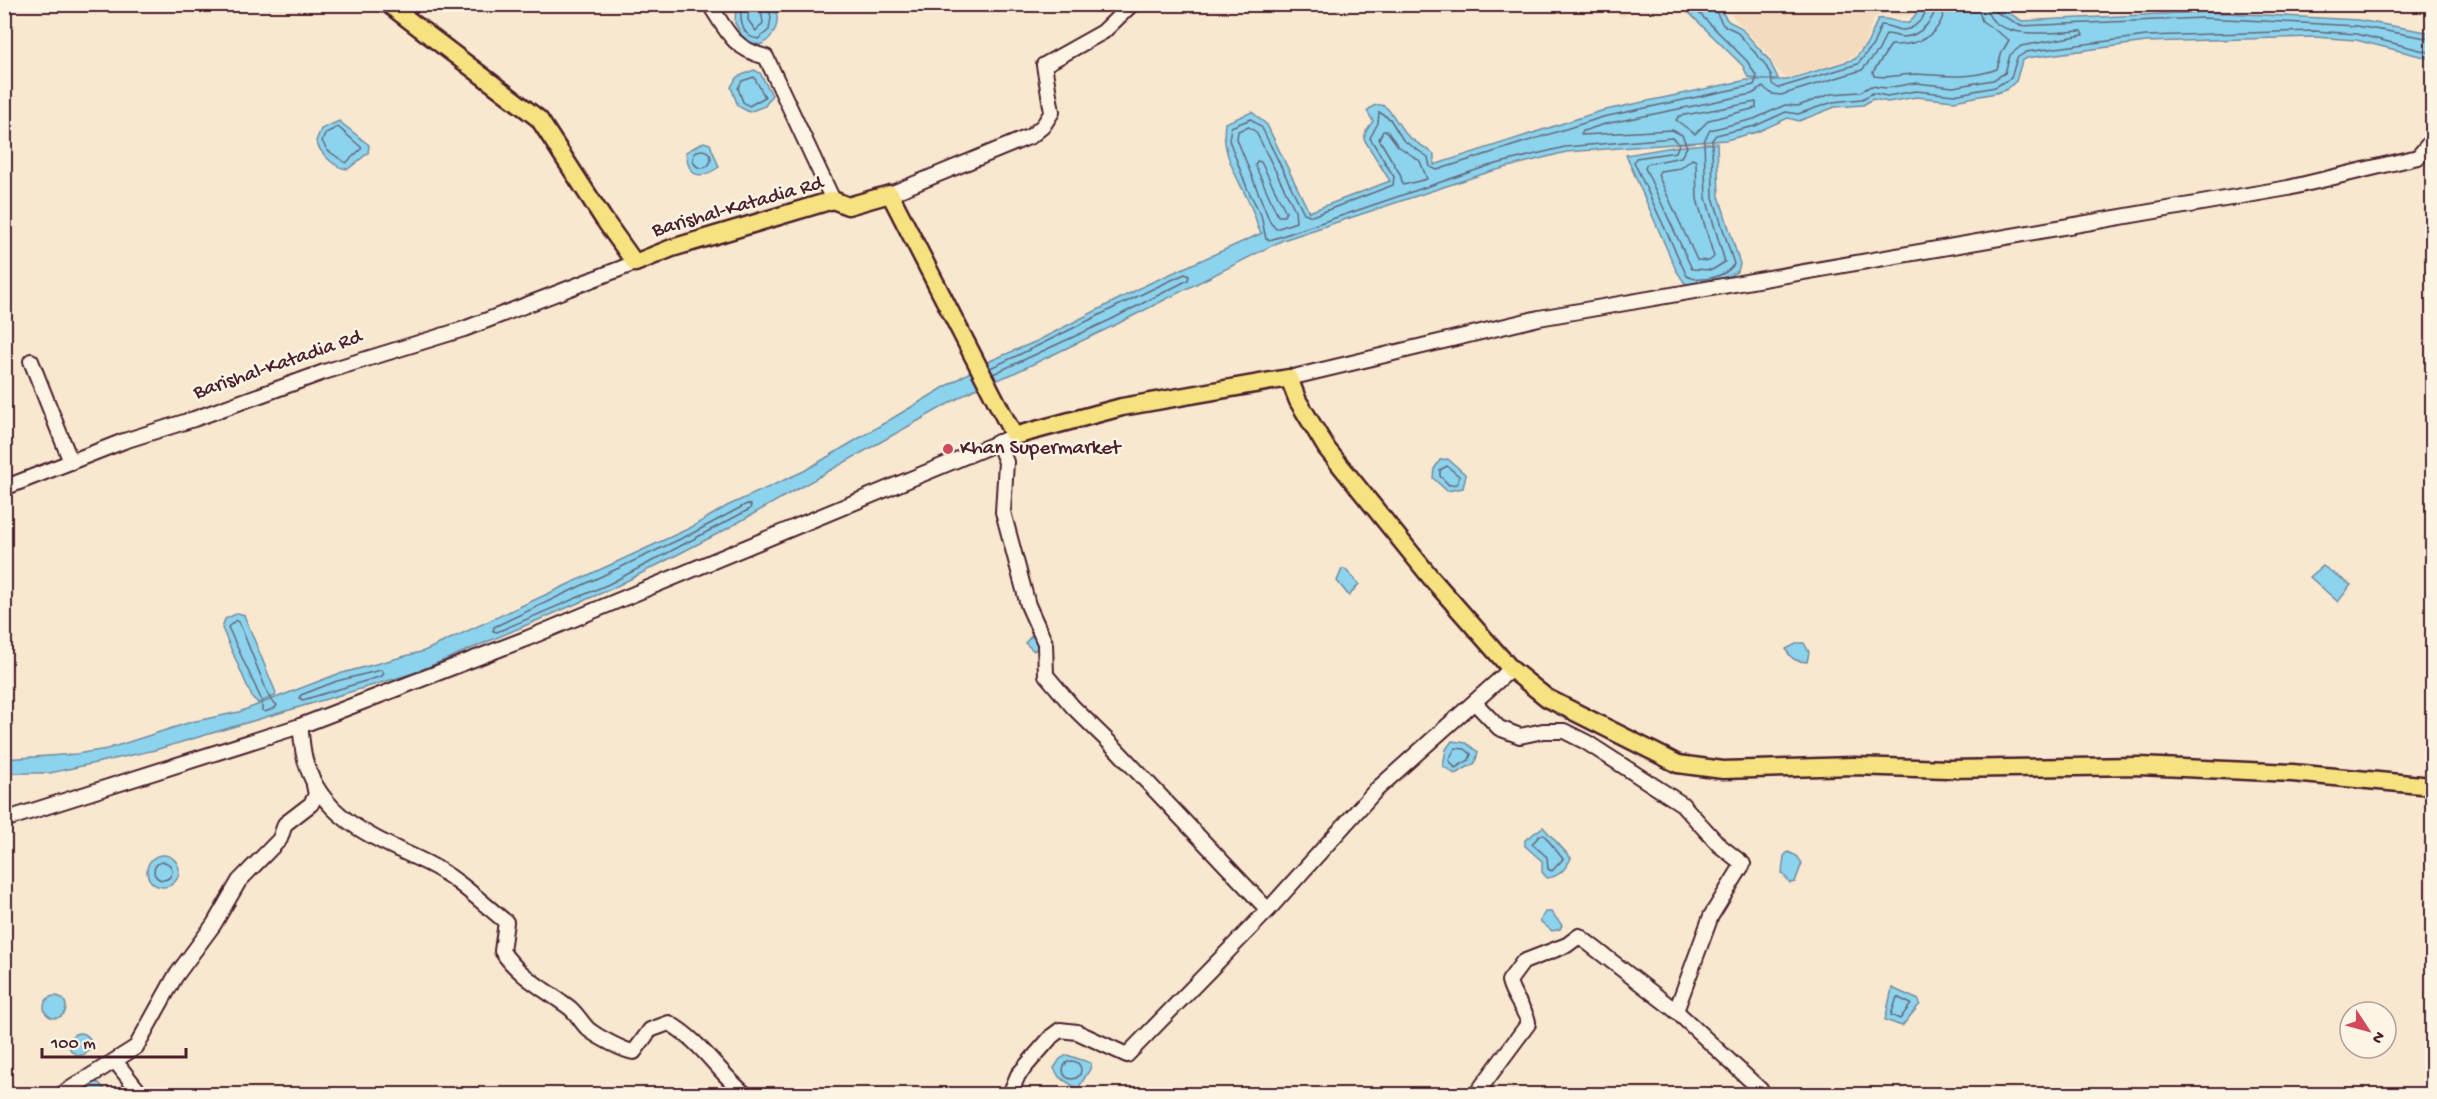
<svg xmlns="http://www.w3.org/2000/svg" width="2437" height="1099" font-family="'Gochi Hand',sans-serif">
	<rect width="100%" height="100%" fill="#f8e8d0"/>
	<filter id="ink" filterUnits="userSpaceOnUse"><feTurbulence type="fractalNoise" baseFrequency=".0167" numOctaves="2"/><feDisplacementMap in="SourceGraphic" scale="12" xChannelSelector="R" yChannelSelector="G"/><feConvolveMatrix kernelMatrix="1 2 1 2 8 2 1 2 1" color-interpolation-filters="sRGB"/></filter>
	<g filter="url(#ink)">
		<g fill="#f3dbbf">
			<polygon points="1602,5 1648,5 1622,17"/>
			<polygon points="1722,5 1917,5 1910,16 1886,14 1874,17 1864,45 1855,55 1843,61 1786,79 1773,65 1770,56"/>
		</g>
		<g fill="#8cd3ed" stroke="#728b9f" stroke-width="1.5">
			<path d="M 736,5 L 772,5 C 783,19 775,38 760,45 L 745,41 L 735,23 Z"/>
			<polygon points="1681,5 1717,5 1728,21 1740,27 1769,60 1778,78 1770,81 1748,77 1743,66"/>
			<path d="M 1923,5 L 1996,5 L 2022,21 L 2202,12 L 2246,14 L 2358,20 L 2432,33 L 2432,59 L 2356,40 L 2314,37 L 2146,42 L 2027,58 L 2022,61 L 2016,81 L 2006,90 L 1996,93 L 1954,101 L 1916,97 L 1888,102 L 1873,99 L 1863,105 L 1835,107 L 1799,121 L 1788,118 L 1757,132 L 1726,140 L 1566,152 L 1489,172 L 1283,240 L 1113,326 L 1010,375 L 978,387 L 723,531 L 611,589 L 414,673 L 155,750 L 50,773 L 5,773 L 5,759 L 76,754 L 107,749 L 191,722 L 239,712 L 335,675 L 424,651 L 690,528 L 727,506 L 804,471 L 985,363 L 1037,341 L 1148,284 L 1262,233 C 1256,228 1258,224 1255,217 C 1244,185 1220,159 1225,123 L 1252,112 L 1267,125 L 1309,212 L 1390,181 L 1364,139 L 1366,131 L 1373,121 L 1367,111 C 1387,91 1395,124 1407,135 C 1414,142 1425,147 1434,154 L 1434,165 L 1601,111 L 1747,80 L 1787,80 L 1855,59 L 1868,42 L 1878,19 C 1889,17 1898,24 1909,23 Z"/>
			<polygon points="754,70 760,73 772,95 765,106 749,112 738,106 731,87 737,77"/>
			<path d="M 339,121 L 369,145 L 368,153 L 348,169 C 335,169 320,153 316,141 L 321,129 Z"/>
			<path d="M 704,142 L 710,144 L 719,167 C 700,180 688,178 686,152 Z"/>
			<polygon points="1717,143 1719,196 1740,264 1738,271 1715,284 1686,285 1676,270 1626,155 1673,147"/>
			<polygon points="1448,459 1466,475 1463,488 1447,491 1433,478 1434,469 1440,460"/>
			<polygon points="2323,566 2351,585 2338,602 2310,577"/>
			<polygon points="1342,569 1345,569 1359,584 1349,596 1337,581"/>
			<polygon points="238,613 244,615 276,693 275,696 258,703 252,697 222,628 225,619"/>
			<polygon points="1035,632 1042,644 1034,651 1025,643"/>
			<path d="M 1798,643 L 1804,643 L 1809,652 L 1807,662 C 1796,661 1791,660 1786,649 Z"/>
			<polygon points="1452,741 1466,743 1478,752 1475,763 1455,774 1443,766 1446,749"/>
			<path d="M 1543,827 L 1571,858 C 1566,869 1559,877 1547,878 L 1542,872 L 1542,861 L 1525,846 L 1525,840 Z"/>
			<polygon points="1788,852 1797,856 1802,863 1795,882 1790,883 1782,873 1784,856"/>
			<circle cx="163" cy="871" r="16"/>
			<polygon points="1545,912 1551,912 1562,925 1560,929 1552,931 1540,921"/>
			<polygon points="1892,988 1919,1000 1920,1004 1902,1026 1885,1020"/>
			<circle cx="55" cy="1007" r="11"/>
			<circle cx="80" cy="1044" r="11"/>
			<polygon points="1067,1055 1091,1063 1090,1069 1078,1089 1059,1077 1054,1068 1060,1059"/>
			<polygon points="89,1082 99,1083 109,1094 79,1094"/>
		</g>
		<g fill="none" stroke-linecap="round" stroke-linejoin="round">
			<g stroke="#646779" stroke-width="1.5">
				<path d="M 741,4 C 740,19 741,37 758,39 L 769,30 L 771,17 L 768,4"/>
				<polyline points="749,4 748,20 756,31 763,23 760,4"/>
				<path d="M 1690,4 L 1747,61 L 1757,77 L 1754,85 L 1603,117 L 1437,170 L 1430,167 L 1428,157 L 1403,140 L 1390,119 L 1379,112 L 1378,123 L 1370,138 L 1394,177 L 1393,185 L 1312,216 L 1304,213 L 1262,128 L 1251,119 L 1231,127 L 1229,140 L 1247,188 L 1261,215 L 1266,239 L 1270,240 L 1488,166 L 1565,147 L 1672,138 L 1679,144 L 1676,152 L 1636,158 L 1634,162 L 1687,276 C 1701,283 1726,277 1734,264 L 1713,197 L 1712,140 L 1716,135 L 1755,126 L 1786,112 L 1798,114 L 1833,102 L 1862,99 L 1873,93 L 1887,96 L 1916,91 L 1954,95 L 1995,87 L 2011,78 L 2017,58 L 2026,52 L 2146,36 L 2314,31 L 2357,34 L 2432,53"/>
				<path d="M 1712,4 L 1723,25 L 1736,31 L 1764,63 L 1771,75 L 1772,84 L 1778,88 L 1858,64 L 1873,45 L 1881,25 C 1888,25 1894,29 1901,30 C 1914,31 1926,17 1928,4"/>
				<path d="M 1936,4 C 1935,20 1920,36 1904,37 C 1898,37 1892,34 1886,34 L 1879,50 L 1862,70 L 1781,95 L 1772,94 L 1763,87 L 1752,94 L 1605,124 L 1583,131 L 1581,135 L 1672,130 L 1682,135 L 1687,147 L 1681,157 L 1647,164 L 1645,168 L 1692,269 L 1712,270 L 1725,262 L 1706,198 L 1704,141 L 1710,130 L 1754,119 L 1785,105 L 1798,106 L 1831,94 L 1860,92 L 1871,86 L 1886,88 L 1916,83 L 1953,87 L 1993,80 L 2005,73 L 2010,55 L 2021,46 L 2083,35 L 2081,31 C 2056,32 1988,43 1986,4"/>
				<path d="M 1945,4 C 1943,36 1917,46 1891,45 L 1873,72 L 1874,76 C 1888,79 1901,74 1916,74 C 1945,75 1968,80 1997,69 L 2002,52 L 2009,40 L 1982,21 L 1977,4"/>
				<polyline points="1993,4 1996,12 2021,26 2202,18 2246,20 2357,26 2432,39"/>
				<polygon points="754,77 765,97 749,106 743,102 738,88 742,81"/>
				<polygon points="1756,102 1756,108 1709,120 1695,134 1676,120 1679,116"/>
				<polygon points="338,127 362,148 346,163 327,150 322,141 326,133"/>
				<polygon points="1249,127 1256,132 1295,210 1296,222 1276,229 1270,222 1237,139 1238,131"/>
				<polygon points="1383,131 1387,131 1398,146 1420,161 1427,179 1403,185 1400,174 1379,139"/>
				<circle cx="702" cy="159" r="9"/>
				<polygon points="1692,159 1696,161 1697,199 1714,257 1709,261 1697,260 1658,175 1660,171 1681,168"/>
				<polygon points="1257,161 1261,162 1286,212 1284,216 1278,216 1255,165"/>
				<path d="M 990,368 C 1056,339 1119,303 1185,274 L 1189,276 L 1188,280 L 1110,320 L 993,374"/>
				<polygon points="1447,466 1459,476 1457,484 1449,485 1440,476 1440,470"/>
				<polygon points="747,504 751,505 750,509 609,584 497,632 493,631 494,627 693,533"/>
				<polygon points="236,620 239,622 270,699 277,705 275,708 265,712 262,710 262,701 228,627"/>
				<polygon points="381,670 384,673 382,676 303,700 299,698 301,695 337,681"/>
				<polygon points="1455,748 1465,749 1471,754 1469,760 1455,768 1449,760"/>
				<polygon points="1540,835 1544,835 1563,859 1552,871 1548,869 1547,857 1532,844"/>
				<circle cx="163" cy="871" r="9"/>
				<polygon points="1897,997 1911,1004 1900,1019 1891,1015"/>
				<circle cx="1072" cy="1070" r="9"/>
			</g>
			<g stroke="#4a1f2b" stroke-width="18">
				<g id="minor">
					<path d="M 712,8 C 728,34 735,49 766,57 L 833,200"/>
					<polyline points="890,194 1031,136 1043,126 1052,112 1044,65 1103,32 1132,4"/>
					<polyline points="31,361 71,462"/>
					<polyline points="1289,378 1539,318 2288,188 2418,157 2432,140"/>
					<polyline points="998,442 1006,462 1003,512 1028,605 1045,643 1046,675 1073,707 1117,750 1268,910"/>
					<polyline points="4,488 124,441 194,419 324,372 464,329 635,263"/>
					<polyline points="1475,703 1499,728 1520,736 1543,731 1564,731 1586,742 1682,804 1719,845 1743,864 1711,916 1676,1011"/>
					<path d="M 300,726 C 302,738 302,751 306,763 C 323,821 380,840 429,864 C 457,878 481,902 506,922 L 502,951 C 519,977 546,990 570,1008 C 577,1014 582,1023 588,1029 C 596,1036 624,1051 634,1052 L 650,1030 L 669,1023 C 701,1041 718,1072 745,1094"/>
					<polyline points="4,820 300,726 528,638 1014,436"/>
					<polyline points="115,1061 141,1094"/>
					<polyline points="62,1094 136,1047 175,977 214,924 239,881 280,839 285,824 311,804 316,795 314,785"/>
					<polyline points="1010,1094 1018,1075 1052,1036 1060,1030 1077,1032 1127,1055 1268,910 1376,790 1511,669"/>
					<path d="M 1476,1094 L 1528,1024 C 1529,1015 1512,996 1509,981 L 1523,962 L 1567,945 L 1579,936 L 1676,1011 L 1765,1094"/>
				</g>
			</g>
			<g stroke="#4a1f2b" stroke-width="21">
				<polyline id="major" points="388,4 539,119 603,218 635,263 672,248 833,200 848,206 890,194 1014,436 1122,407 1289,378 1298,401 1327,449 1432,579 1511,669 1547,698 1678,764 1723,770 1853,766 1948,769 2139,766 2292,773 2432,786"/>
			</g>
			<use href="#minor" stroke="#fcf5e5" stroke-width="14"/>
			<use href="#major" stroke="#f6e281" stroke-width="16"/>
		</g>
	</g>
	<circle fill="#d1495b" stroke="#fcf5e5" stroke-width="2" cx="948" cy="449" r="6"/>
	<g text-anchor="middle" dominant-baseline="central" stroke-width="5" stroke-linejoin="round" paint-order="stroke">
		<g font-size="21" fill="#4a1f2b" stroke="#fcf5e5">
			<text transform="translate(738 208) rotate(-16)">Barishal-Katadia Rd</text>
			<text transform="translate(278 366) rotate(-19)">Barishal-Katadia Rd</text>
		</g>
		<g font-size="21" fill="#4a1f2b" stroke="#fcf5e5" text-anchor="start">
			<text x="960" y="449">Khan Supermarket</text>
		</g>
	</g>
	<rect width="2437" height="1099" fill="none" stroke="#fcf5e5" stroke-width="24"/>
	<rect x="12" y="12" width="2413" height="1075" fill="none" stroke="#4a1f2b" stroke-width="2" filter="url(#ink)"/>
	<g transform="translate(2368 1030) rotate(126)"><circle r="28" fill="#fcf5e5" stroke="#b59f9b" stroke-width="1.5"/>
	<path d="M0-4.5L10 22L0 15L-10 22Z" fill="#d1495b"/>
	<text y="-9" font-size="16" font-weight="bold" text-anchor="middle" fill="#4a1f2b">N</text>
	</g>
	<path d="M42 1048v9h144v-9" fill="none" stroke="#4a1f2b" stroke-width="3"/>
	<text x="51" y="1048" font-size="18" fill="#4a1f2b" stroke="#fcf5e5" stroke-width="4.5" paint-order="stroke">100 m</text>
</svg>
